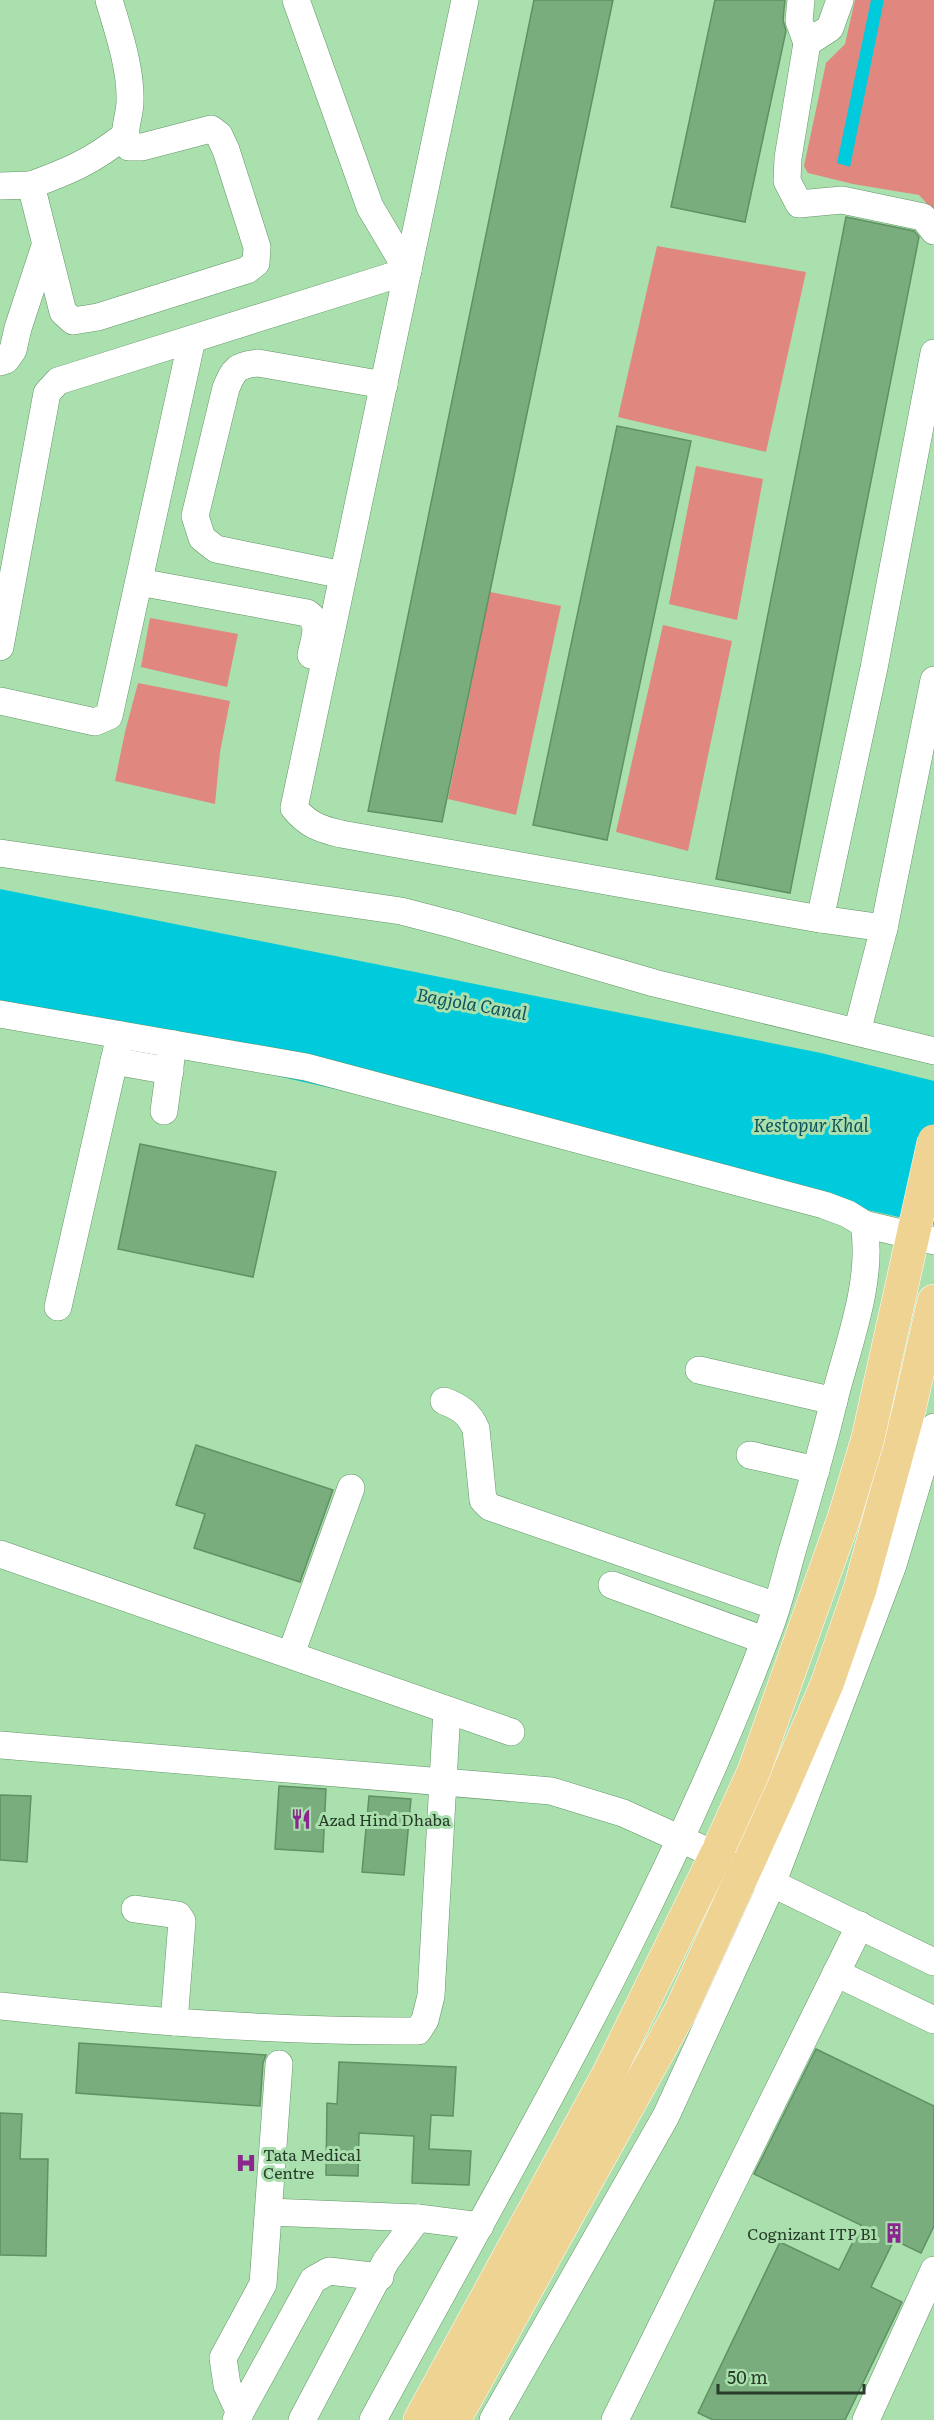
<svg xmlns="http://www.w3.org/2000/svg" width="934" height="2420" font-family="Literata,serif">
	<rect width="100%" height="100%" fill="#aadfae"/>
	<g fill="#e08880">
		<polygon points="855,0 934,0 934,211 919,195 853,184 808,173 804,166 826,63 845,44"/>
		<polygon points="657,246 806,272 766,452 618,417"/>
		<polygon points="696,466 763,479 737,620 669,604"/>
		<polygon points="490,592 561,606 516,815 448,799"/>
		<polygon points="150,618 238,634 227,687 141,667"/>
		<polygon points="663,625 732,641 688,851 616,832"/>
		<polygon points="138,683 230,701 220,752 215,804 115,781 125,732"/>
	</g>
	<g fill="#00cbdd">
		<polygon points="871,0 884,0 850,167 837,163"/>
		<polygon points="0,889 821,1053 934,1081 934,1225 0,1013"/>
	</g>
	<g fill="#79ad7d" stroke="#5f9163" stroke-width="1.5">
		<polygon points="534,0 613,0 442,822 368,811"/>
		<polygon points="715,0 785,0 783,20 786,31 745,222 671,207"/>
		<polygon points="846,217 914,231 919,237 790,893 716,879"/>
		<polygon points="617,426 691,441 607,840 533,825"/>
		<polygon points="140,1144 276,1172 253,1277 118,1249"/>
		<polygon points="196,1445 333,1490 300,1582 194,1548 205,1514 176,1505"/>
		<polygon points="279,1786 326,1789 323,1852 275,1849"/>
		<polygon points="0,1795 31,1796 27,1862 0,1860"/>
		<polygon points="369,1796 411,1799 404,1875 362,1872"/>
		<polygon points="79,2043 266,2055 263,2063 260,2106 76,2093"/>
		<polygon points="816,2049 934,2106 934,2226 921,2253 894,2240 871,2287 902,2302 845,2420 713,2420 698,2413 780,2242 839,2270 861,2225 754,2174"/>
		<polygon points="339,2062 456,2067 453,2116 431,2115 429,2149 471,2151 469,2185 412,2183 414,2136 359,2133 358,2176 326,2175 327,2103 337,2104"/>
		<polygon points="0,2113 22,2114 20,2159 48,2159 46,2256 0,2255"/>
	</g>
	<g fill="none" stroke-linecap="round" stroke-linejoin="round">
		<g stroke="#629566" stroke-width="28">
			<g id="minor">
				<path d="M 465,0 L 294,808 C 308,825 320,829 341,834 L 820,919"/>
				<polyline points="801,0 799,21 807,43 830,28 840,0"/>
				<polyline points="807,43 788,158 787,181 799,204 842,200 923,217 934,231"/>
				<path d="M 31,185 C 69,171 91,162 124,136"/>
				<path d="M 0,186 L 31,185 L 63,312 L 73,321 L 98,317 L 247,270 L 256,263 L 257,247 L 226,150 L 219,135 L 211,129 L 142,147 L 129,147 C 121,130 130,119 130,101 C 131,68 118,31 109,0"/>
				<polyline points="0,362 6,360 13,350 18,328 45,246"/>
				<path d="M 343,575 L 216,549 L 202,538 L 195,516 L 226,388 C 234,369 237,365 258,363 L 384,385"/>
				<path d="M 139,582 L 307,613 C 322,623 314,640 311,655"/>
				<polyline points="0,647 47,393 58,381 408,271 370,207 296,0"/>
				<polyline points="0,701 95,722 109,716 192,339"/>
				<polyline points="0,853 401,911 455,925 654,983 934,1051"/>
				<polyline points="884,928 820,919 874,668 934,353"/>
				<path d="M 0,1014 L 306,1067 L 824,1205 L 848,1214 L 864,1224 C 874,1282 847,1347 833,1404 C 821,1455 806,1505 791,1555 C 785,1578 779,1602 771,1624 C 667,1903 514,2159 373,2420"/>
				<polyline points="857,1032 884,928 934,680"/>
				<polyline points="114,1061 170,1071"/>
				<polyline points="164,1111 173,1044"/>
				<polyline points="864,1224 934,1241"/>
				<polyline points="58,1307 120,1035"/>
				<polyline points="699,1370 834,1401"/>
				<path d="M 444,1401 C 460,1407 469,1413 476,1429 L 483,1500 L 490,1507 L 776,1606"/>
				<polyline points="750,1455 816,1470"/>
				<polyline points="0,1554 511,1732"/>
				<polyline points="612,1585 764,1640"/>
				<polyline points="291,1654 351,1488"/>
				<polyline points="0,1745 551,1791 623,1813 716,1855 720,1846"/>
				<polyline points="757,1876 934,1962"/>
				<polyline points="135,1909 178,1915 182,1921 174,2022"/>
				<polyline points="836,1973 934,2020"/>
				<path d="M 0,2006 C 138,2021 278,2032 418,2031 L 425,2020 L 431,1996 L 447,1710"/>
				<polyline points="269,2212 418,2218 480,2226"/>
				<polyline points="240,2413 227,2385 223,2358 263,2284 279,2064"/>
				<polyline points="236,2420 313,2280 329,2271 380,2277"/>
				<polyline points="302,2420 386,2261 418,2218"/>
				<polyline points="493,2420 666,2116 772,1884 893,1565 934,1427"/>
				<polyline points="615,2420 860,1925"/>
				<polyline points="866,2420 934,2270"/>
			</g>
		</g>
		<g stroke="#fff" stroke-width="34">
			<g id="major">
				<polyline points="420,2420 608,2075 716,1855"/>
				<polyline points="454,2420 680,2012 780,1793 827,1684 860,1589 909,1410 934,1301"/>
			</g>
		</g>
		<use href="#minor" stroke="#fff" stroke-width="27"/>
		<use href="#major" stroke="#eed392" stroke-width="33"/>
		<g stroke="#fff" stroke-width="34" stroke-linecap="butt">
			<polyline id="major-bridge" points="720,1846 754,1771 844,1518 868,1438 934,1141"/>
		</g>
		<use href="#major-bridge" stroke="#eed392" stroke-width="33"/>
	</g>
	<defs>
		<g id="restaurant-bare" transform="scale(1.62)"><path d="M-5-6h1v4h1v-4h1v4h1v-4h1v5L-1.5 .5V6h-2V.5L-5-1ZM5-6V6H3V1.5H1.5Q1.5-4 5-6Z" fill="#8a268e" stroke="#aadfae" stroke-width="2.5" paint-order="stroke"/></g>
		<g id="hospital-bare" transform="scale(1.62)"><path d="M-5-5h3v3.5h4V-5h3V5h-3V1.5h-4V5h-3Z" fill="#8a268e" stroke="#aadfae" stroke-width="2.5" paint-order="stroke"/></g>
		<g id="building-bare" transform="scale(1.62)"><path d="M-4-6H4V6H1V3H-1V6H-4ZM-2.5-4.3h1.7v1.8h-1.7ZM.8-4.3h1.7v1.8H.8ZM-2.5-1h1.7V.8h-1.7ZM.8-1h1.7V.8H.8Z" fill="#8a268e" stroke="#aadfae" stroke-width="2.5" paint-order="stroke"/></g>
	</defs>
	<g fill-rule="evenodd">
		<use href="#restaurant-bare" x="301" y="1819"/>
		<use href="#hospital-bare" x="246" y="2163"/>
		<use href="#building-bare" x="894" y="2233"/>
	</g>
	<g text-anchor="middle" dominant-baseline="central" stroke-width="6" stroke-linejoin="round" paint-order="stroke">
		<g font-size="16" fill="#273c29" stroke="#aadfae" text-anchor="start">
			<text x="318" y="1819">Azad Hind Dhaba</text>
			<text x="263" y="2154">Tata Medical<tspan x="263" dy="18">Centre</tspan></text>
			<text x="877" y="2233" text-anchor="end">Cognizant ITP B1</text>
		</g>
		<g font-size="18" font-style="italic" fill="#0f535b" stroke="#aadfae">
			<text transform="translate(472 1003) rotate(10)">Bagjola Canal</text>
			<text x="811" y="1124">Kestopur Khal</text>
		</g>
	</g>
	<path d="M718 2384v9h146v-9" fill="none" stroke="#273c29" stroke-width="3"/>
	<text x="727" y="2384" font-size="18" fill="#273c29" stroke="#aadfae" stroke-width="4.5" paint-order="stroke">50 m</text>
</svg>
